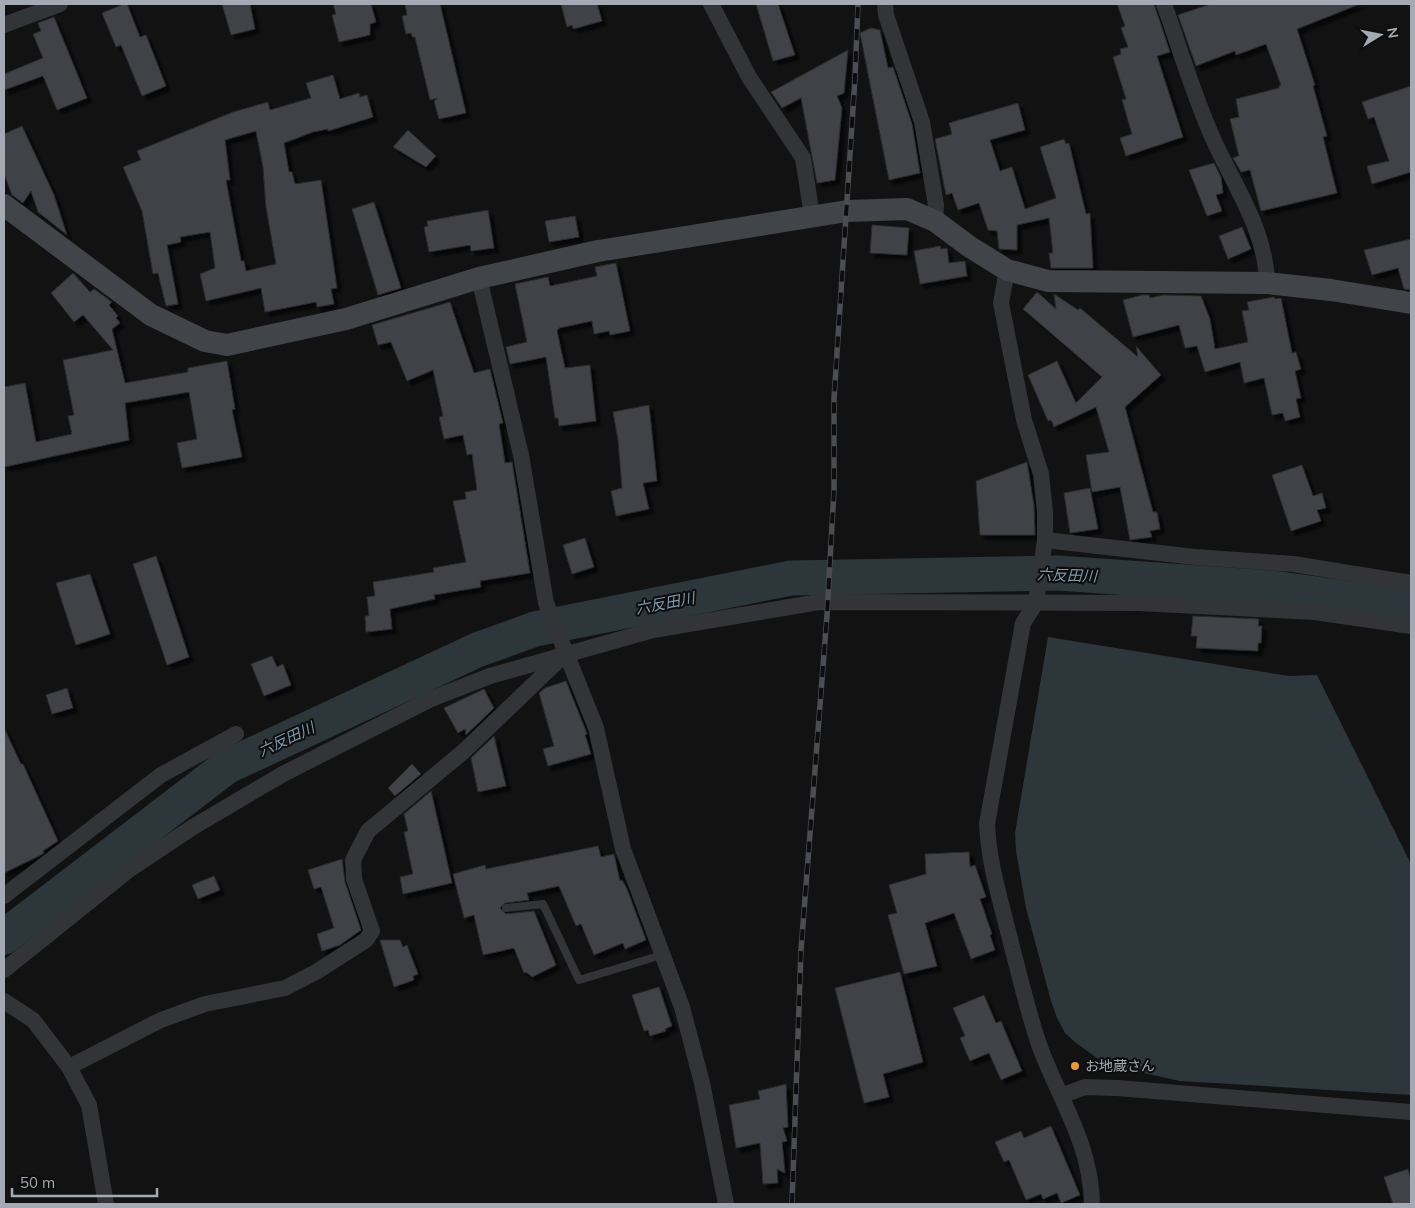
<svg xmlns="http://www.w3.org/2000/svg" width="1415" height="1208" font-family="Mulish,'Noto Sans JP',sans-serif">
	<defs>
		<filter id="shadow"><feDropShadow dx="4.5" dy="4.5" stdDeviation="1" flood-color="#0009"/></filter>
	</defs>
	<rect width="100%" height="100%" fill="#121213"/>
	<polygon fill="#2c363b" points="1048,637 1289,676 1317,675 1411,864 1411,1095 1180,1081 1107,1065 1076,1043 1065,1033 1057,1018 1051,1001 1026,908 1016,851 1015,833"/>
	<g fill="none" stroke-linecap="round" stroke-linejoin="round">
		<polyline stroke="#2c363b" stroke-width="35" points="4,937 226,767 477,650 535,629 791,578 1058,573 1273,588 1411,607"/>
	</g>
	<g fill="#414246" stroke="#2c2c2f" fill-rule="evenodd" filter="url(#shadow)">
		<polygon points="124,4 127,4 140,37 146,35 166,86 142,96 121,45 116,47 102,13"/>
		<polygon points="222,4 250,4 255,29 231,35"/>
		<polygon points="333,4 371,4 376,22 370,24 370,35 339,42 332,15 336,14"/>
		<polygon points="405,4 440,4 466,113 439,119 434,101 438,98 430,100 415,37 412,37 411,33 406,34 402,16 407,15"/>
		<polygon points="561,4 597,4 602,21 573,29 572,25 567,27"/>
		<polygon points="756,4 778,4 795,55 773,61"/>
		<polygon points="1117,4 1154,4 1170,52 1157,56 1183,137 1126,156 1120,138 1132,134 1122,100 1126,99 1113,57 1121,54 1120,49 1128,47 1121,28 1125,26"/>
		<polygon points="1211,4 1360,4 1297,29 1315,85 1313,86 1327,136 1323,137 1337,193 1261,211 1250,170 1241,172 1233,158 1239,156 1230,119 1239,117 1236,99 1279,88 1279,86 1281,85 1266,44 1236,55 1235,51 1196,66 1178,15"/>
		<polygon points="54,17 87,98 57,110 43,76 4,90 4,74 43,58 33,34 41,31 38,23"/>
		<polygon points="871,28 880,30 888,68 893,67 912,124 920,173 889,180 860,33"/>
		<polygon points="848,50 844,93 837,96 842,108 835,180 817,183 801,98 782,108 771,92"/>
		<path d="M 333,75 L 340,99 L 359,93 L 360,97 L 367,95 L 373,117 L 328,131 L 328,129 L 313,132 L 284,143 L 289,172 L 292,172 L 295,184 L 321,180 L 337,288 L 331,289 L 334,304 L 317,307 L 316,302 L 265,312 L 261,288 L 206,301 L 200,274 L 215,268 L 210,232 L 180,237 L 181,242 L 167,245 L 178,304 L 166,306 L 158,273 L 153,274 L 142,211 L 123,167 L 141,160 L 137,151 L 233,112 L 268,102 L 270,110 L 311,98 L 306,83 ZM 256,131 L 263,167 L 266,207 L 276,264 L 246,271 L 244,261 L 241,261 L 226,180 L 230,180 L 225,140 Z"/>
		<polygon points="1411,86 1411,172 1372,184 1367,166 1389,161 1374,117 1368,119 1362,102"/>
		<polygon points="1018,103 1025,130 990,140 1000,171 1012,167 1025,209 1056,198 1040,147 1064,139 1066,144 1069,143 1086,214 1090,213 1093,268 1051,268 1049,253 1053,253 1049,218 1017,225 1017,250 999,249 997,231 988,230 979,203 958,210 952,193 946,195 935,139 952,134 949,123"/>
		<polygon points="22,126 54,195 67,235 38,212 31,191 23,203 12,195 4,174 4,134"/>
		<polygon points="408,130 436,156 426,167 393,147"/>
		<polygon points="1214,163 1221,177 1223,193 1216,195 1222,211 1207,216 1189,170"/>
		<polygon points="374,202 401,288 378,295 352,209"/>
		<polygon points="488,210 494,248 471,251 470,245 429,252 424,227 428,226 427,221"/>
		<polygon points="575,216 579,237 549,242 545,221"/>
		<polygon points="872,225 909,228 907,255 870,253"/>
		<polygon points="1242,227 1251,249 1228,259 1219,236"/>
		<polygon points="1411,239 1411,290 1404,289 1398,268 1372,275 1364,250"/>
		<polygon points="940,246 941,249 947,248 949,263 965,261 967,276 920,284 914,251"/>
		<polygon points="616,263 630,331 610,335 609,331 594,334 592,321 559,328 557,331 565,368 590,365 596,421 559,426 558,418 555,418 546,357 510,364 506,347 527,342 515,284 548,277 550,286 597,276 595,267"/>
		<polygon points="73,273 90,292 94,289 112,302 109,305 118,316 116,318 120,323 112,329 125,383 188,372 188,368 227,361 235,409 232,410 242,457 182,468 177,443 197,439 189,392 125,403 129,440 4,467 4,387 25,383 36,442 72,434 68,416 74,415 63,360 113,350 83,315 74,322 51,293"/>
		<polygon points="1037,292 1056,309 1054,294 1078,310 1080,308 1138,357 1136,346 1161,375 1125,407 1153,512 1157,512 1160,529 1150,531 1152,537 1130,540 1120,487 1092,492 1086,455 1109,452 1096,407 1054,427 1051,420 1048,421 1028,375 1057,361 1076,403 1102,377 1023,309"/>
		<polygon points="1142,295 1149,295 1150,298 1164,295 1201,296 1210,319 1215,349 1248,342 1242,311 1249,310 1247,302 1274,297 1275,299 1281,298 1292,353 1296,352 1301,369 1295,371 1301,398 1296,399 1300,417 1285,421 1283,413 1272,415 1264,378 1244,383 1240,362 1205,372 1197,346 1185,348 1179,325 1133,337 1123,300"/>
		<polygon points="450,302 474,373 490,369 503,423 499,424 505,463 512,462 530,573 480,581 481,587 434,595 435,599 390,609 392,629 366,632 365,616 369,616 367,597 375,596 373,582 434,572 433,568 466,562 453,501 466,499 465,492 477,490 472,454 467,455 463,435 444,439 439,417 443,416 433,370 407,381 391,342 378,345 372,325"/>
		<polygon points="649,405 657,481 643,483 649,509 616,516 611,491 622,488 618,440 613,412"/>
		<polygon points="1027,462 1034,506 1035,535 980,535 976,481"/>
		<polygon points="1302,465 1313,496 1322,493 1326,508 1317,510 1321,521 1291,531 1272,475"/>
		<polygon points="1090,488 1098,529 1070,533 1064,493"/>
		<polygon points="585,538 594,567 572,574 563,545"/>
		<polygon points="156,556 189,657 167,665 133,564"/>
		<polygon points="90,574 110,634 76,645 56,583"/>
		<polygon points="1193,616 1259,619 1258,626 1262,626 1261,643 1258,643 1258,651 1196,648 1197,636 1191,636"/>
		<polygon points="272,656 277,667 283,664 291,685 264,696 251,664"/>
		<polygon points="566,681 586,731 587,734 585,735 591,754 548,766 543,749 554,746 539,693 545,688"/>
		<polygon points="67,688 73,708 52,714 46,695"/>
		<polygon points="484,689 494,708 466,735 465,729 458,733 444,708"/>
		<polygon points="4,728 21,764 23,764 58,841 43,851 44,853 39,856 4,873"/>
		<polygon points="494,736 506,786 478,792 471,758"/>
		<polygon points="412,764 421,774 395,796 388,788"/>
		<polygon points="431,791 452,883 403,894 400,877 413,874 404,832 408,831 404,814"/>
		<polygon points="598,846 601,857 614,854 620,881 622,880 627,889 646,940 625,949 623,943 594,955 581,924 576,926 559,886 527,893 529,900 505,903 500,908 506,914 534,911 556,965 532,977 526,972 524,973 514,948 483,955 474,915 464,918 453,874 485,865 486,869"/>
		<polygon points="969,852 970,867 975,865 986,897 980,899 992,934 990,935 995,950 971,959 954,913 925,923 937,966 904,974 888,915 897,913 889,885 926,874 925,854"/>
		<polygon points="342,859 345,882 361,930 340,945 322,951 317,934 334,928 321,887 314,889 308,870"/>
		<polygon points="214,876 220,890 198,899 192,885"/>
		<polygon points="380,940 400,940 403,947 407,945 418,974 413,976 414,980 394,987"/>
		<polygon points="900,972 923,1062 883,1074 889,1097 864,1103 835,988"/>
		<polygon points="659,987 672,1026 665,1029 666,1031 650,1036 648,1030 644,1031 632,995"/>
		<polygon points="984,995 996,1023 1001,1021 1022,1071 1001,1080 989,1053 970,1061 960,1038 965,1036 953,1008"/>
		<polygon points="786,1084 788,1127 783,1128 787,1141 782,1142 785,1173 777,1169 778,1183 763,1184 760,1143 736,1148 729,1105 760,1099 758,1091"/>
		<polygon points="1051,1126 1080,1195 1061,1203 1057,1193 1043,1199 1041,1194 1026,1200 1009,1160 1004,1162 995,1142 1021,1131 1024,1138"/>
		<polygon points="1408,1169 1411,1180 1411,1204 1393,1204 1384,1177"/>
	</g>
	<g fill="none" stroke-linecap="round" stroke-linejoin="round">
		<polyline stroke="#333438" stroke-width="8" points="506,908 543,904 579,980 662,955"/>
		<g stroke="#333438" stroke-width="16">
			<polyline points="711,4 749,77 803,158 812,216"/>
			<polyline points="885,4 886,15 922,122 936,205 935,221"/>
			<path d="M 1164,4 C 1180,49 1194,97 1214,141 C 1235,187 1266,231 1267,283"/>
			<polyline points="4,25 60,4"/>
			<path d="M 1007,270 L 1001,303 L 1024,420 L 1041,474 L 1045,512 L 1045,540 L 1036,603 L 1023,623 L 987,824 C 989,867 1002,905 1012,947 C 1021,981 1029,1017 1041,1050 C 1061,1102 1091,1145 1092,1204"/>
			<polyline points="479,278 521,455 546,603 596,728 623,849 682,1007 702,1083 726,1204"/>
			<polyline points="1045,540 1195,557 1293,564 1411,583"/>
			<polyline points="4,896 161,775 236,734"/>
			<polyline points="4,970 130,869 193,827 283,774 431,699 490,676 653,630 819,602 1139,603 1315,612 1411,626"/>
			<polyline points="4,1001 33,1020 69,1067 89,1105 106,1204"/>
			<polyline points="69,1067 161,1020 205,1004 285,988 316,972 366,940 372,931 354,879 353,860 368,831 463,752 563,656"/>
			<polyline points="1063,1095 1085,1087 1117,1088 1411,1112"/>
		</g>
		<polyline stroke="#414448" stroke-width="22" points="4,205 151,315 205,341 227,345 346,319 479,278 598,251 847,211 907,209 935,221 970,247 1007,270 1048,281 1267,283 1331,290 1411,303"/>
		<g stroke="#4a4d51" stroke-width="5.5">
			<polyline id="rail" points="792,1204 801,950 827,615 834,489 834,399 855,78 858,4"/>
		</g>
		<use href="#rail" stroke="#0d0d0e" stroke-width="4" stroke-dasharray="11" stroke-linecap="butt"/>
	</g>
	<circle fill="#e99934" stroke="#0d0d0e" stroke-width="2" cx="1075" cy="1066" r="5"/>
	<g text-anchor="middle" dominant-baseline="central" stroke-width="4" stroke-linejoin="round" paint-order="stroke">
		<g font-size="14" fill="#a4aab3" stroke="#0d0d0e" text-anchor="start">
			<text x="1085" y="1066">お地蔵さん</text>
		</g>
		<g font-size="15" font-style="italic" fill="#7c9cae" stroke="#0d0d0e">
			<text transform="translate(1067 575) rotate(2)">六反田川</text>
			<text transform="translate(665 603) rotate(-11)">六反田川</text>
			<text transform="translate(286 739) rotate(-25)">六反田川</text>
		</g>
	</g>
	<rect width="1415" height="1208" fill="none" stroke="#a4aab3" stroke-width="10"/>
	<g transform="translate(1380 35) rotate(80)" stroke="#0d0d0e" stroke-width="4" paint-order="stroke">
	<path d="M0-4L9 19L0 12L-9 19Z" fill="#a4aab3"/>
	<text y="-8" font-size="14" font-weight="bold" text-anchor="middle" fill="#a4aab3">N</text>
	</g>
	<path d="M12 1188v8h145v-8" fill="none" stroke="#a4aab3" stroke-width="2.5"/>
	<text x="20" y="1188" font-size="15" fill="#a4aab3" stroke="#0d0d0e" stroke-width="4" paint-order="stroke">50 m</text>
</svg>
